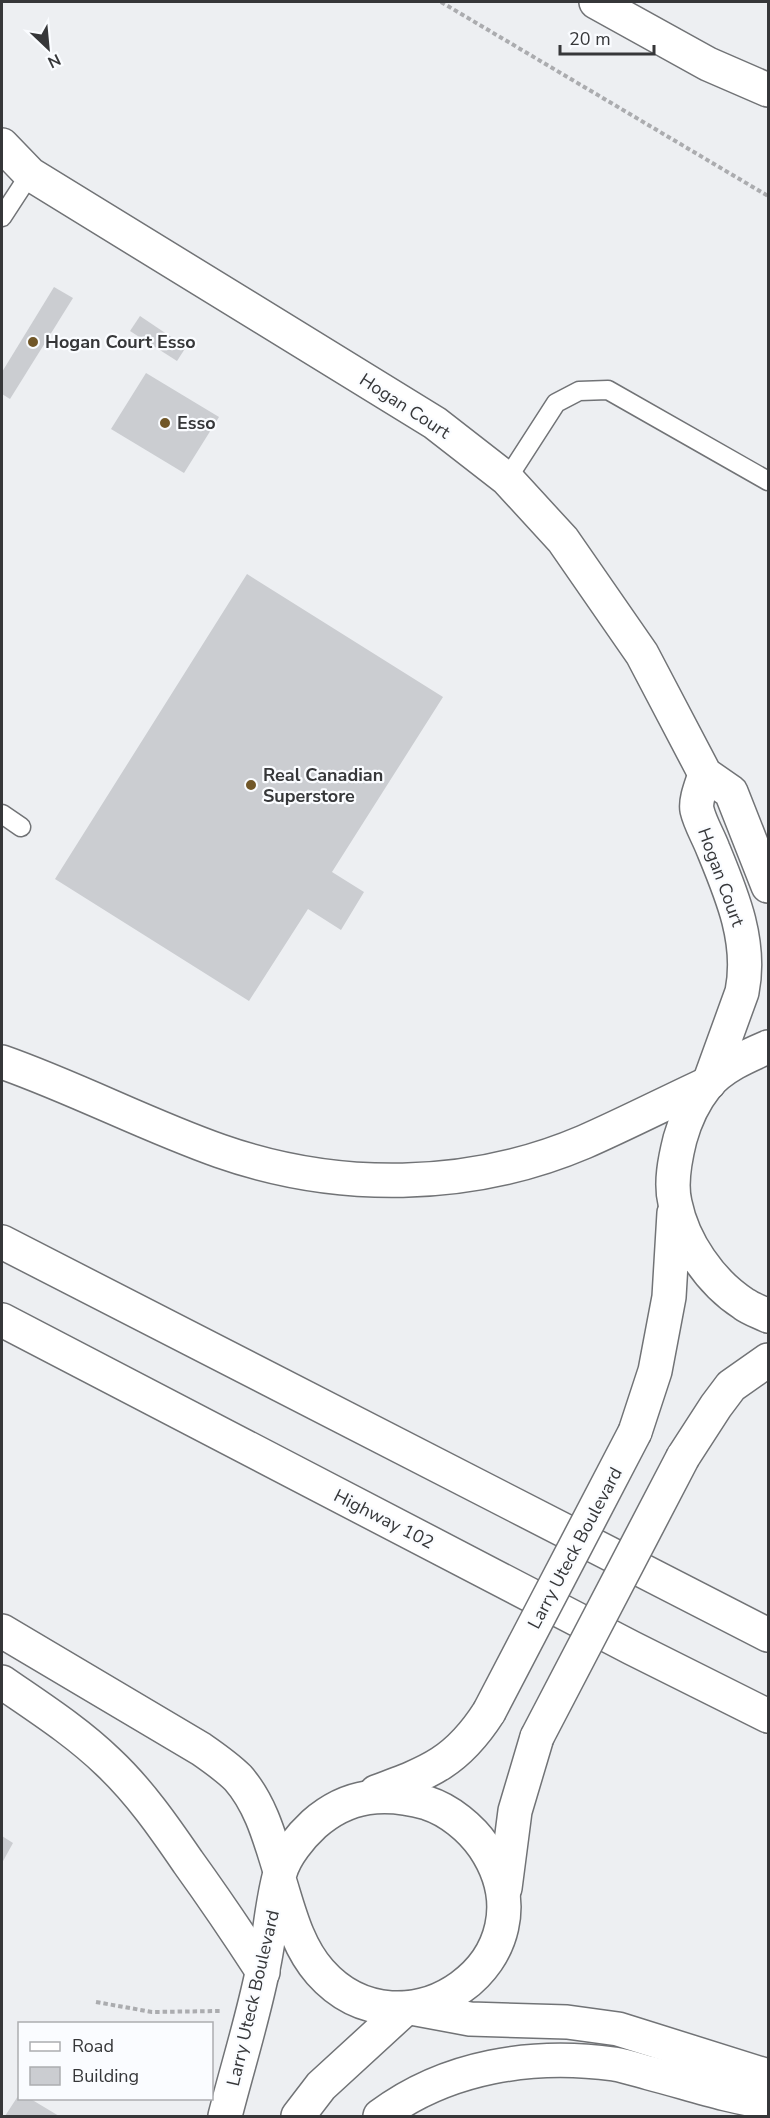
<svg xmlns="http://www.w3.org/2000/svg" width="770" height="2118" font-family="'Nunito Sans',sans-serif">
	<rect width="100%" height="100%" fill="#edeff2"/>
	<g fill="#cbcdd1">
		<polygon points="54,287 73,298 10,399 2,394 2,372"/>
		<polygon points="140,316 186,347 177,361 130,331"/>
		<polygon points="146,373 219,417 184,473 111,429"/>
		<polygon points="247,574 443,697 332,872 364,892 341,930 308,909 249,1001 55,879"/>
		<polygon points="2,1836 13,1843 2,1863"/>
		<polygon points="20,2093 20,2098 29,2098 59,2116 5,2116"/>
	</g>
	<g fill="none" stroke-linecap="round" stroke-linejoin="round">
		<g stroke="#717376" stroke-width="21">
			<g id="service">
				<polyline points="2,217 30,174"/>
				<polyline points="507,479 556,403 579,391 608,390 768,481"/>
				<polyline points="2,814 21,827"/>
			</g>
		</g>
		<g stroke="#717376" stroke-width="36">
			<g id="minor">
				<polyline points="596,2 708,64 768,90"/>
				<polyline points="2,145 30,174 435,423 507,479 563,540 642,654 705,774 731,792 768,886"/>
				<path d="M 705,774 C 702,784 695,800 697,810 C 700,823 708,836 713,849 C 732,895 752,942 742,992 L 709,1083"/>
			</g>
		</g>
		<g stroke="#717376" stroke-width="36">
			<g id="secondary">
				<path d="M 768,1047 C 747,1056 721,1067 706,1086 C 694,1101 685,1121 680,1139 C 675,1159 670,1183 675,1203 C 683,1242 710,1282 744,1304 C 751,1309 760,1312 768,1316"/>
				<polyline points="635,1432 655,1371 669,1297 674,1213"/>
				<polyline points="683,1457 716,1406 731,1386 768,1360"/>
				<path d="M 376,1792 C 430,1772 457,1762 489,1712"/>
				<polyline points="505,1888 515,1811 537,1737"/>
				<path d="M 225,2116 C 237,2069 252,2021 262,1973 C 270,1940 271,1905 280,1873 C 285,1855 301,1836 314,1824 C 348,1794 385,1791 427,1803 C 449,1810 471,1828 484,1847 C 559,1959 403,2066 320,1972 C 297,1946 289,1911 279,1879"/>
				<polyline points="298,2116 321,2086 406,2008"/>
			</g>
		</g>
		<g stroke="#717376" stroke-width="36">
			<g id="motorway">
				<path d="M 2,1062 C 76,1088 146,1125 220,1151 C 337,1192 469,1191 584,1142 C 625,1124 666,1103 707,1084"/>
				<polyline points="2,1242 768,1635"/>
				<polyline points="2,1320 632,1648 768,1716"/>
				<path d="M 2,1631 L 201,1749 C 214,1758 227,1767 238,1778 C 261,1804 270,1839 280,1871"/>
				<path d="M 2,1682 C 38,1707 76,1731 108,1762 C 139,1791 164,1827 188,1862 C 214,1898 239,1935 263,1972"/>
				<polyline points="411,2008 470,2019 567,2022 618,2029 768,2076"/>
				<path d="M 380,2116 C 447,2066 532,2053 614,2064 C 626,2066 638,2070 649,2073 C 688,2083 728,2097 768,2102"/>
			</g>
		</g>
		<g stroke="#abacaf" stroke-width="4" stroke-dasharray="4.5 3" stroke-linecap="butt">
			<polyline points="441,2 768,196"/>
			<polyline points="96,2002 152,2012 220,2011"/>
		</g>
		<use href="#service" stroke="#fff" stroke-width="18"/>
		<use href="#minor" stroke="#fff" stroke-width="33"/>
		<use href="#secondary" stroke="#fff" stroke-width="33"/>
		<use href="#motorway" stroke="#fff" stroke-width="33"/>
		<g stroke="#717376" stroke-width="36" stroke-linecap="butt">
			<g id="secondary-bridge">
				<polyline points="489,1712 635,1432"/>
				<polyline points="537,1737 683,1457"/>
			</g>
		</g>
		<use href="#secondary-bridge" stroke="#fff" stroke-width="33"/>
	</g>
	<g fill="#715728" stroke="#fafcff" stroke-width="2">
		<circle cx="33" cy="342" r="6"/>
		<circle cx="165" cy="423" r="6"/>
		<circle cx="251" cy="785" r="6"/>
	</g>
	<g text-anchor="middle" dominant-baseline="central" stroke-width="4.5" stroke-linejoin="round" paint-order="stroke">
		<g font-size="18" font-weight="bold" fill="#363739" stroke="#fafcff" text-anchor="start">
			<text x="45" y="342">Hogan Court Esso</text>
			<text x="177" y="423">Esso</text>
			<text x="263" y="775">Real Canadian<tspan x="263" dy="21">Superstore</tspan></text>
		</g>
		<g font-size="18" fill="#363739" stroke="#fafcff">
			<text transform="translate(405 406) rotate(33)">Hogan Court</text>
			<text transform="translate(721 877) rotate(70)">Hogan Court</text>
			<text transform="translate(384 1519) rotate(27)">Highway 102</text>
			<text transform="translate(575 1548) rotate(-62)">Larry Uteck Boulevard</text>
			<text transform="translate(253 1998) rotate(-77)">Larry Uteck Boulevard</text>
		</g>
	</g>
	<rect width="770" height="2118" fill="none" stroke="#363739" stroke-width="6"/>
	<rect x="18" y="2022" width="195" height="78" fill="#fafcff" stroke="#acadb0" stroke-width="1.5"/>
	<rect x="30" y="2042" width="30" height="9" fill="#ffffff" stroke="#acadb0" stroke-width="1.5"/>
	<text x="72" y="2052" font-size="18" fill="#363739">Road</text>
	<rect x="30" y="2067" width="30" height="18" fill="#cbcdd1" stroke="#acadb0" stroke-width="1.5"/>
	<text x="72" y="2082" font-size="18" fill="#363739">Building</text>
	<g transform="translate(48 48) rotate(154)" stroke="#fafcff" stroke-width="4.5" paint-order="stroke">
	<path d="M0-4.5L10 22L0 15L-10 22Z" fill="#363739"/>
	<text y="-9" font-size="16" font-weight="bold" text-anchor="middle" fill="#363739">N</text>
	</g>
	<path d="M560 45v9h94v-9" fill="none" stroke="#363739" stroke-width="3"/>
	<text x="569" y="45" font-size="18" fill="#363739" stroke="#fafcff" stroke-width="4.5" paint-order="stroke">20 m</text>
</svg>
